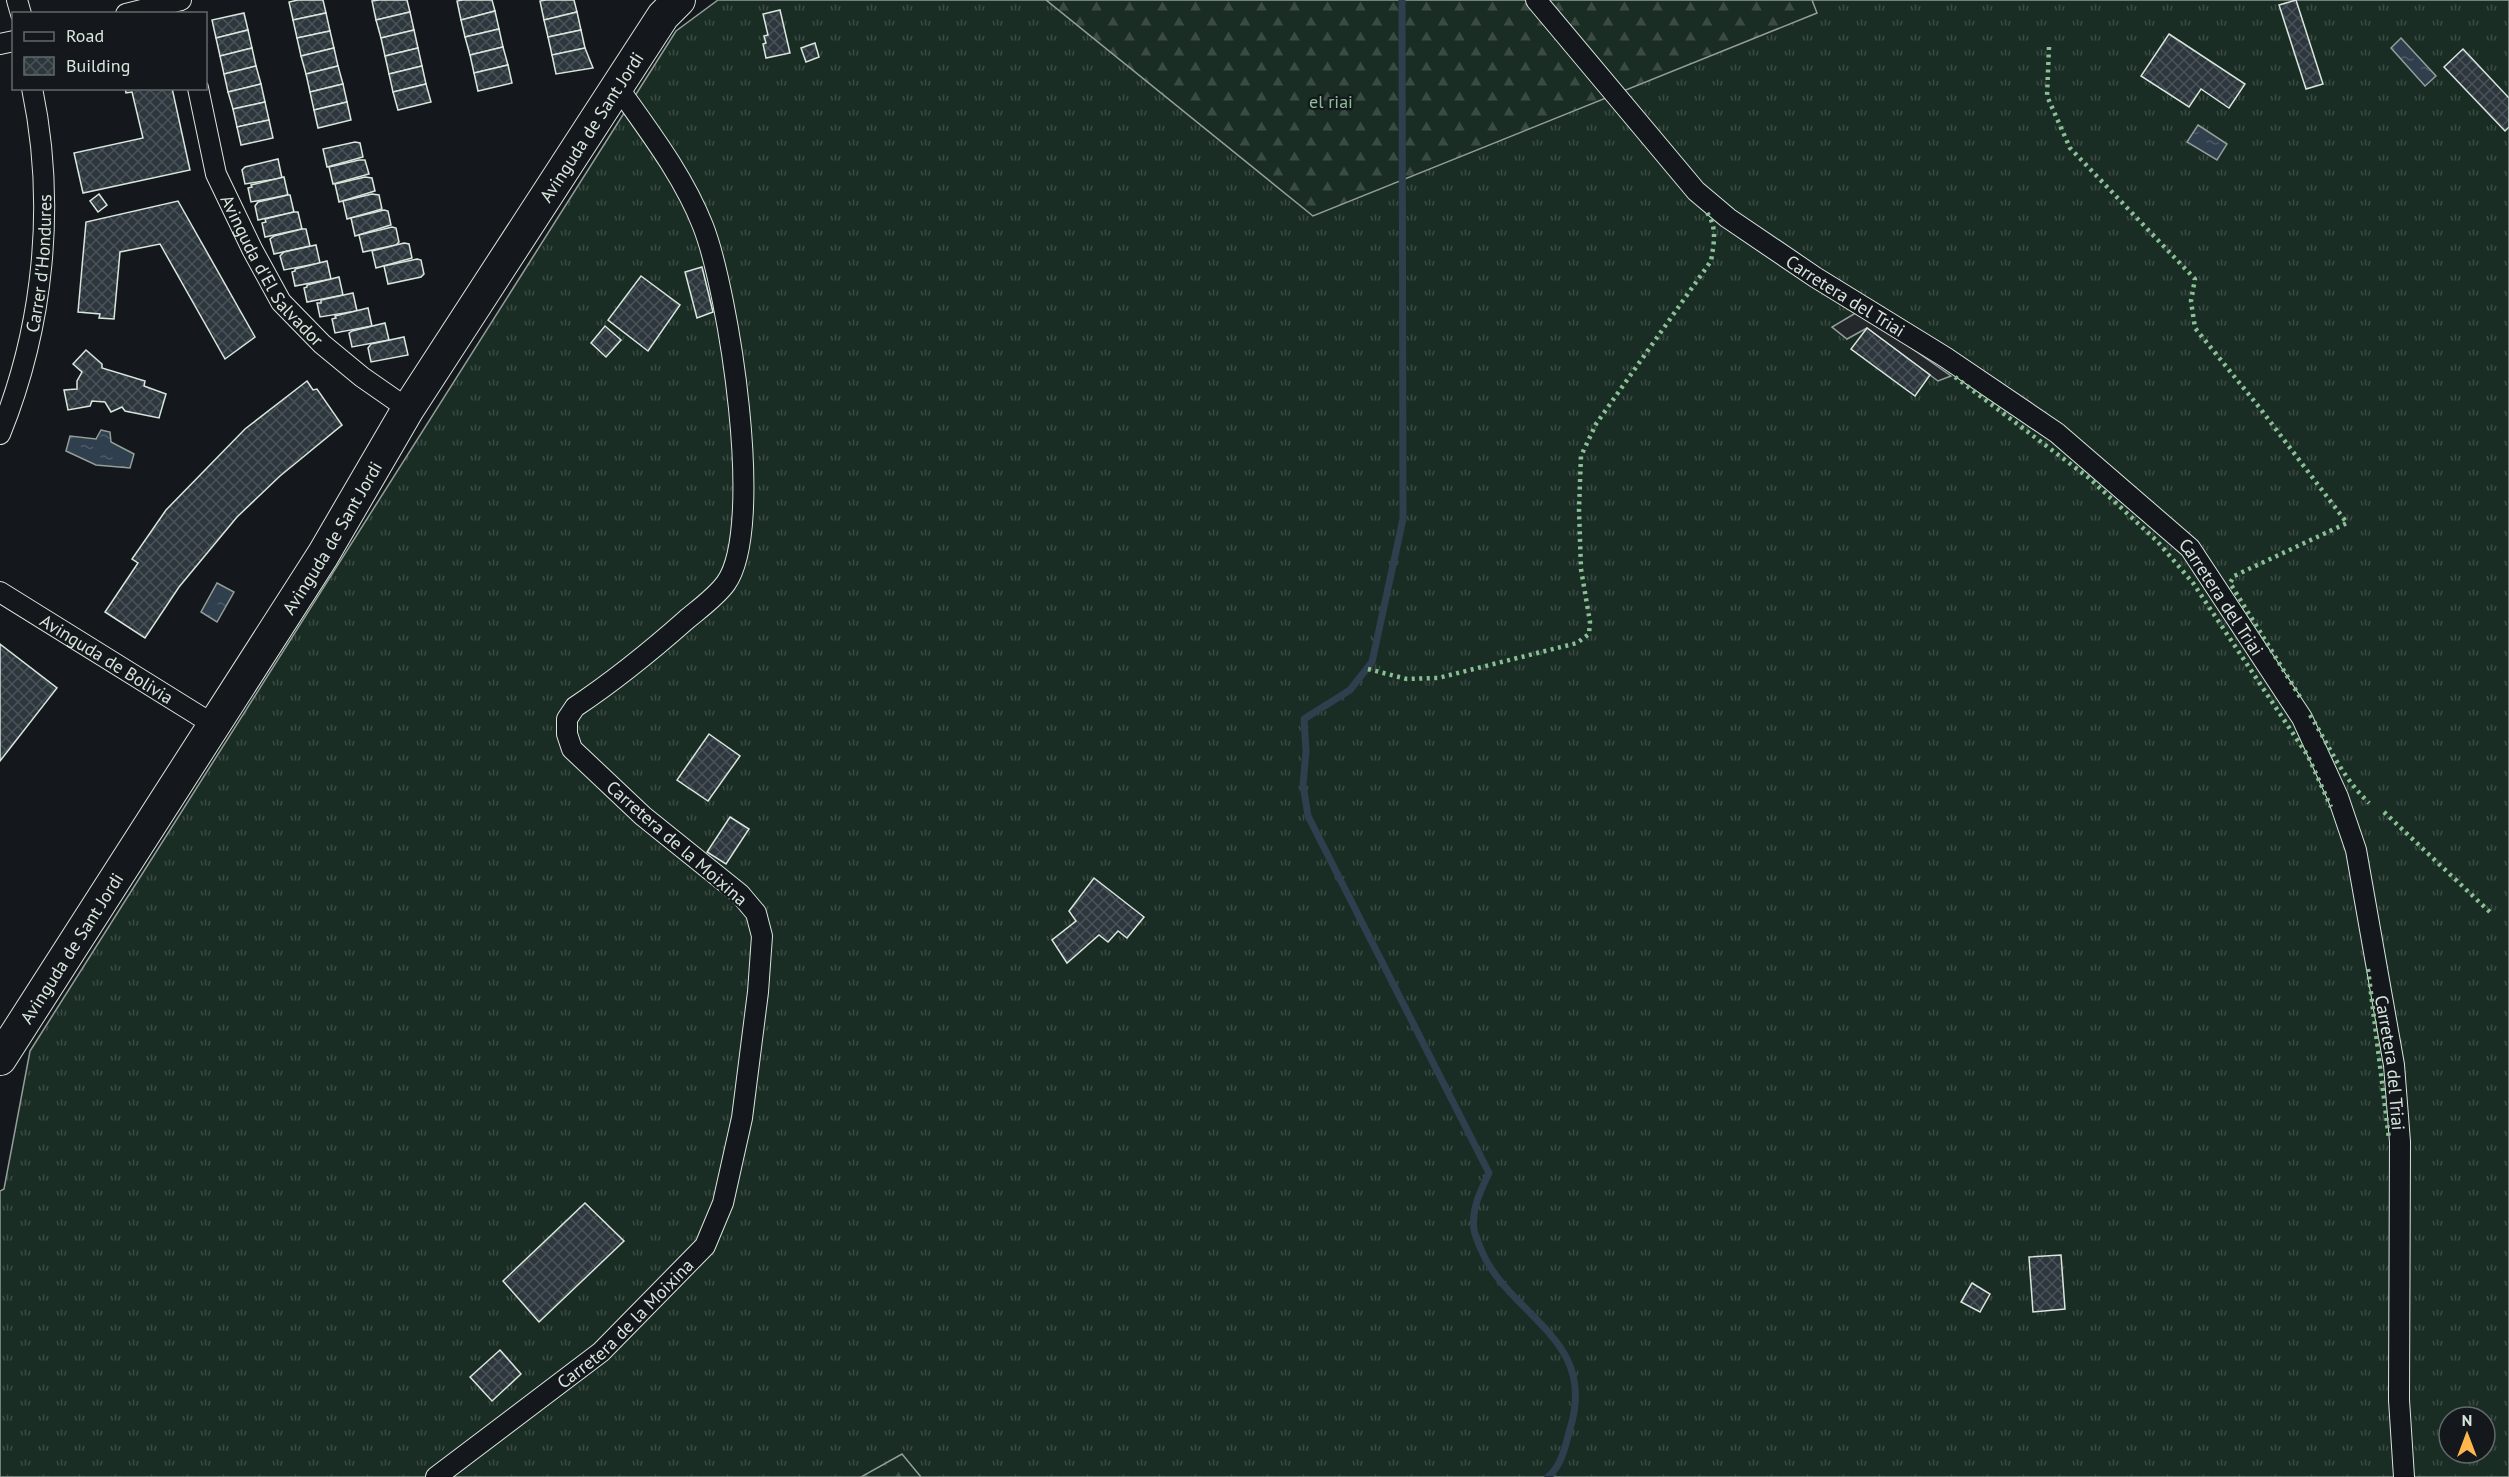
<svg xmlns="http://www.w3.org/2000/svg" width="2509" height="1477" font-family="'PT Sans',sans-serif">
	<defs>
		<pattern id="grass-tufts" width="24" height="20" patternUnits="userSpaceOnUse" patternTransform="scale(1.5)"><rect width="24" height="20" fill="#1a2d24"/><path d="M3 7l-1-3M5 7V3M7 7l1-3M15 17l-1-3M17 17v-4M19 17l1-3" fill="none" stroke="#3b4b43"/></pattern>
		<pattern id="forest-firs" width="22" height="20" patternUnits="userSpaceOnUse" patternTransform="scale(1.5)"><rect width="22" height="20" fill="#1a2d24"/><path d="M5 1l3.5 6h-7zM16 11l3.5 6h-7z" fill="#3b4b43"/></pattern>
		<pattern id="water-ripples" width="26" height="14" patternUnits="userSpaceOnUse" patternTransform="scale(1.5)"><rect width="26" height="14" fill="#2f3f4d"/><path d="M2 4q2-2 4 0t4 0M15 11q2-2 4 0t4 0" fill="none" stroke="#4c5b66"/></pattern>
		<pattern id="building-cross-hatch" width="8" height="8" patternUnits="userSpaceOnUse" patternTransform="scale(1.5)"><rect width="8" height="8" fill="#2c363c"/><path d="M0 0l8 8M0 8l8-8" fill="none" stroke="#4a5358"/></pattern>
	</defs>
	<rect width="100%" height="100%" fill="#14181c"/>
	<path fill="url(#grass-tufts)" stroke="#939e99" stroke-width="1.5" fill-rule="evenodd" d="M 718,0 L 2509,0 L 2509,1477 L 0,1477 L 0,1191 L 4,1189 L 30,1051 L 676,31 ZM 2449,1417 L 2485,1417 L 2485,1453 L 2449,1453 Z"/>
	<g fill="url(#forest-firs)" stroke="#939e99" stroke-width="1.5">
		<polygon points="1046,0 1812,0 1817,13 1313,216"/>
		<polygon points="902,1454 921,1477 861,1477"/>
	</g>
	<polygon fill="#24282b" stroke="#939e99" stroke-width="1.5" points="1859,311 1951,376 1938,381 1867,328 1847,339 1832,327"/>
	<g fill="url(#water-ripples)" stroke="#939e99" stroke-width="1.5">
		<polygon points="2401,38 2436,76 2425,86 2391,48"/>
		<polygon points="2198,125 2227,144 2217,160 2187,142"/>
		<polygon points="101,430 110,432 111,442 134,454 130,468 96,465 66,451 70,436 96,439"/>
		<polygon points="217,583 234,592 217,622 201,612"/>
	</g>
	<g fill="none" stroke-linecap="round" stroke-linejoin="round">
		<path stroke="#2f3f4d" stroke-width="7" d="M 1402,0 L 1403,519 L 1372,662 L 1350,690 L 1304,719 L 1306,751 L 1303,785 L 1308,816 L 1489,1173 C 1481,1190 1471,1209 1474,1230 C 1475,1235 1478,1242 1480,1247 C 1507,1317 1599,1336 1570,1429 C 1565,1447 1562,1465 1548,1477"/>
	</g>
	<g fill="url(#building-cross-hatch)" stroke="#d8e6dc" stroke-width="1.5">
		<polygon points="298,0 323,0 326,13 293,20 289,2"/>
		<polygon points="379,0 407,0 410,12 376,20 372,1"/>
		<polygon points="463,0 492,0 495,11 461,20 457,1"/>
		<polygon points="546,0 574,0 577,12 544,20 540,1"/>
		<polygon points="2296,0 2323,84 2306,89 2279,5"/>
		<polygon points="780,10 790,53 766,58 763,44 766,43 764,36 768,35 763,14"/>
		<polygon points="495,11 499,29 465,37 461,20"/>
		<polygon points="410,12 414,30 381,38 376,20"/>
		<polygon points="577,12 581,30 548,37 544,20"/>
		<polygon points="244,13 248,30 216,38 212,20"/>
		<polygon points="326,13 330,31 297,38 293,20"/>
		<polygon points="499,29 503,47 470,55 465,37"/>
		<polygon points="248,30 252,48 220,56 216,38"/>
		<polygon points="414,30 418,48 385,56 381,38"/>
		<polygon points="581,30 585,48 552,55 548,37"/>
		<polygon points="330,31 334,48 301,56 297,38"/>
		<polygon points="2169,34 2245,84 2229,108 2201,89 2189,107 2141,76"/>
		<polygon points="815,43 819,57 806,62 801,48"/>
		<polygon points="503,47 508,65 474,73 470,55"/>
		<polygon points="252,48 256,66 224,74 220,56"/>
		<polygon points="334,48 338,66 306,74 301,56"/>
		<polygon points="418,48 422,66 389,74 385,56"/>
		<polygon points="585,48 593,68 556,74 552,55"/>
		<polygon points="2463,49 2509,98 2509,127 2505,131 2444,67"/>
		<polygon points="508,65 512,83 478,91 474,73"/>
		<polygon points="256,66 261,84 228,92 224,74"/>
		<polygon points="338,66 343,84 310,92 306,74"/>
		<polygon points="422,66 426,84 393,92 389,74"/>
		<polygon points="261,84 265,102 233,109 228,92"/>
		<polygon points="343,84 347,102 314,110 310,92"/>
		<polygon points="426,84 431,102 398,110 393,92"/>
		<polygon points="125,88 172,88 190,170 83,193 74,153 143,138 132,92 126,93"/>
		<polygon points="265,102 269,120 237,127 233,109"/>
		<polygon points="347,102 351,120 318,128 314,110"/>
		<polygon points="269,120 273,138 241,145 237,127"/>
		<polygon points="355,142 360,143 363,157 327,167 323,149"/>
		<polygon points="278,159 282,178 245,184 242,170 245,167"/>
		<polygon points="359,160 365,160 369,174 333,184 329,167"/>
		<polygon points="284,177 288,195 251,202 248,188 252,187 251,185"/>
		<polygon points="365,177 372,178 375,191 339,202 335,184"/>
		<polygon points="99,194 107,205 98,212 90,201"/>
		<polygon points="372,194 379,195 382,209 347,219 343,201"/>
		<polygon points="288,195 290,195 294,212 258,220 255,206 258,202"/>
		<polygon points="178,201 255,337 225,359 160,244 120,252 114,319 99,318 100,314 78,312 86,222"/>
		<polygon points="384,210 388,211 391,225 355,236 351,218"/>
		<polygon points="294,212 298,212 302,229 265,237 262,223 266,222 265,219"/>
		<polygon points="392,227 396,228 399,242 396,245 363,252 359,235"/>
		<polygon points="302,229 306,229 310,246 274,254 270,239 274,236"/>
		<polygon points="404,243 409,244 412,258 376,268 372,251"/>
		<polygon points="316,245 320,263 284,270 280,256 284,252"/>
		<polygon points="417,259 421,260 424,274 421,277 388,284 384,266"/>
		<polygon points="327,261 331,279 295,286 292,272 295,271 295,269"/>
		<polygon points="702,267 713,312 697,318 685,272"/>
		<polygon points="641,276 680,305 648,351 608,320"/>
		<polygon points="339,277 343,295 307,302 304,288 307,287 307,285"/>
		<polygon points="353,293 357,311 320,317 317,303 321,303 321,300"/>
		<polygon points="368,308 372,326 335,333 332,319 336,318 335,316"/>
		<polygon points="385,323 389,340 352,347 349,333 352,331"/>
		<polygon points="605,326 621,340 606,357 591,343"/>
		<polygon points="1867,328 1930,375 1915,396 1851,349"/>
		<polygon points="404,337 408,355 371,362 368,348 371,344"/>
		<polygon points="86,350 102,364 102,368 145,381 144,386 166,394 159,418 125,411 122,407 111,412 105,402 92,401 90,406 68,410 64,390 77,389 77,381 82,372 73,364"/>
		<polygon points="307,381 313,390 317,389 342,425 280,476 237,517 179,587 145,638 105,612 138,563 132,559 166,510 245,429"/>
		<polygon points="0,644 57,688 0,761"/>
		<polygon points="709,734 740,756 708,801 677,780"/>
		<polygon points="730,817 749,829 726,864 707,852"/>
		<polygon points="1094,878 1144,917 1127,938 1118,931 1108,942 1099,935 1067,963 1052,940 1076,921 1069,911"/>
		<polygon points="585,1203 624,1241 539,1322 503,1281"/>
		<polygon points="2061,1255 2065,1309 2033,1312 2029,1257"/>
		<polygon points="1972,1283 1990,1294 1980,1312 1961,1302"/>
		<polygon points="500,1350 521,1374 492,1401 470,1377"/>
	</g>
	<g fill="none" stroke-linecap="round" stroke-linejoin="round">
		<g stroke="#d8e6dc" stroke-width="22">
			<g id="minor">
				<polyline points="17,0 21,14"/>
				<path id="s1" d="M 1536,0 L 1696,191 L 1728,218 L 1815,277 L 1945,357 L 2057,433 L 2190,548 L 2302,718 L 2338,797 L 2356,850 L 2394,1065 L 2400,1142 L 2399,1400 L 2404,1477"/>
				<polyline points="126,14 181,0"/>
				<polyline points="0,44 14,41"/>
				<path id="s2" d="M 198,88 L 216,174 L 252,249 L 281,302 L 322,344 L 362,377 L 408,409"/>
				<path id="s3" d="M 0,434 C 44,326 56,203 32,88"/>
				<path id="s4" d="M 0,592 L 214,725"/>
				<path id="s5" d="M 436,1477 L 601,1352 L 705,1246 L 723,1203 L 742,1118 L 758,992 L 762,936 L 756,913 L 740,894 L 643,816 L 572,749 L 567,734 L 567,719 L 575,707 C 614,681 651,651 686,620 C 699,609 716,597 726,583 C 766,526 728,290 703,226 C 683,175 648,130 617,86"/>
			</g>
		</g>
		<g stroke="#d8e6dc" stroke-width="34">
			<g id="primary">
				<path id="s6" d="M 0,1059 L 323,555 L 408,409 L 663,16 L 679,0"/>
			</g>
		</g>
		<use href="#minor" stroke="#14181c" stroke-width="20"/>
		<use href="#primary" stroke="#14181c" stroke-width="32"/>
		<g stroke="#8ac095" stroke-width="4.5" stroke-dasharray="3 4.5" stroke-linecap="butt">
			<polyline points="2049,47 2047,96 2070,148 2195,279 2191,301 2195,328 2259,407 2347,523 2234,576 2230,583 2300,697"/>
			<polyline points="1955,377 2089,478 2157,541 2193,583 2308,756 2331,807"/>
			<path d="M 1368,669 L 1407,679 L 1438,678 L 1577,643 L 1589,634 L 1590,622 L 1581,569 L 1579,509 L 1581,456 L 1596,424 L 1711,261 C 1714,242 1718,226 1705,210"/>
			<path d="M 2310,715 C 2330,747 2341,776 2369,803"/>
			<polyline points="2384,812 2493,915"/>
			<polyline points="2368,969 2389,1139"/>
		</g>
	</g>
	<g text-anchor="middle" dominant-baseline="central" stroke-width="4.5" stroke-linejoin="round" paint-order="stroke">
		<g font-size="18" fill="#8ac095" stroke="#14181c">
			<text x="1331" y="101">el riai</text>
		</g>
		<g font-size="18" fill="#d8e6dc" stroke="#14181c">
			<text stroke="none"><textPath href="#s6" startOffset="1104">Avinguda de Sant Jordi</textPath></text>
			<text stroke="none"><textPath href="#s3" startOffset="176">Carrer d'Hondures</textPath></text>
			<text stroke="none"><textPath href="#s2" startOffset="200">Avinguda d'El Salvador</textPath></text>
			<text stroke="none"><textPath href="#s1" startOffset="432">Carretera del Triai</textPath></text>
			<text stroke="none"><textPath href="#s6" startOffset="618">Avinguda de Sant Jordi</textPath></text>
			<text stroke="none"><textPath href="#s1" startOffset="918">Carretera del Triai</textPath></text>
			<text stroke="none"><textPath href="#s4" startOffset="126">Avinguda de Bolivia</textPath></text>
			<text transform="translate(677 843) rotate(41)">Carretera de la Moixina</text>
			<text stroke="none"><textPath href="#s6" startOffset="132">Avinguda de Sant Jordi</textPath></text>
			<text stroke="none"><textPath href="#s1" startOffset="1422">Carretera del Triai</textPath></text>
			<text stroke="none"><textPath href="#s5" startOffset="244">Carretera de la Moixina</textPath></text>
		</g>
	</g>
	<rect x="12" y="12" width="195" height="78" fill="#14181c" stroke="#626a69" stroke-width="1.5"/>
	<rect x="24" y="32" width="30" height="9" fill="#14181c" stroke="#626a69" stroke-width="1.5"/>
	<text x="66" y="42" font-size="18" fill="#d8e6dc">Road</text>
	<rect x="24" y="57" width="30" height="18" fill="url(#building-cross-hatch)" stroke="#626a69" stroke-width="1.5"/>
	<text x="66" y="72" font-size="18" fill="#d8e6dc">Building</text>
	<g transform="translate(2467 1435)"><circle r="28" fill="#14181c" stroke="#626a69" stroke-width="1.5"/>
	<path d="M0-4.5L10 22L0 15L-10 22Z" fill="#ffb74d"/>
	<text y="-9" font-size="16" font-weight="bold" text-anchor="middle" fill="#d8e6dc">N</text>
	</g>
</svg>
